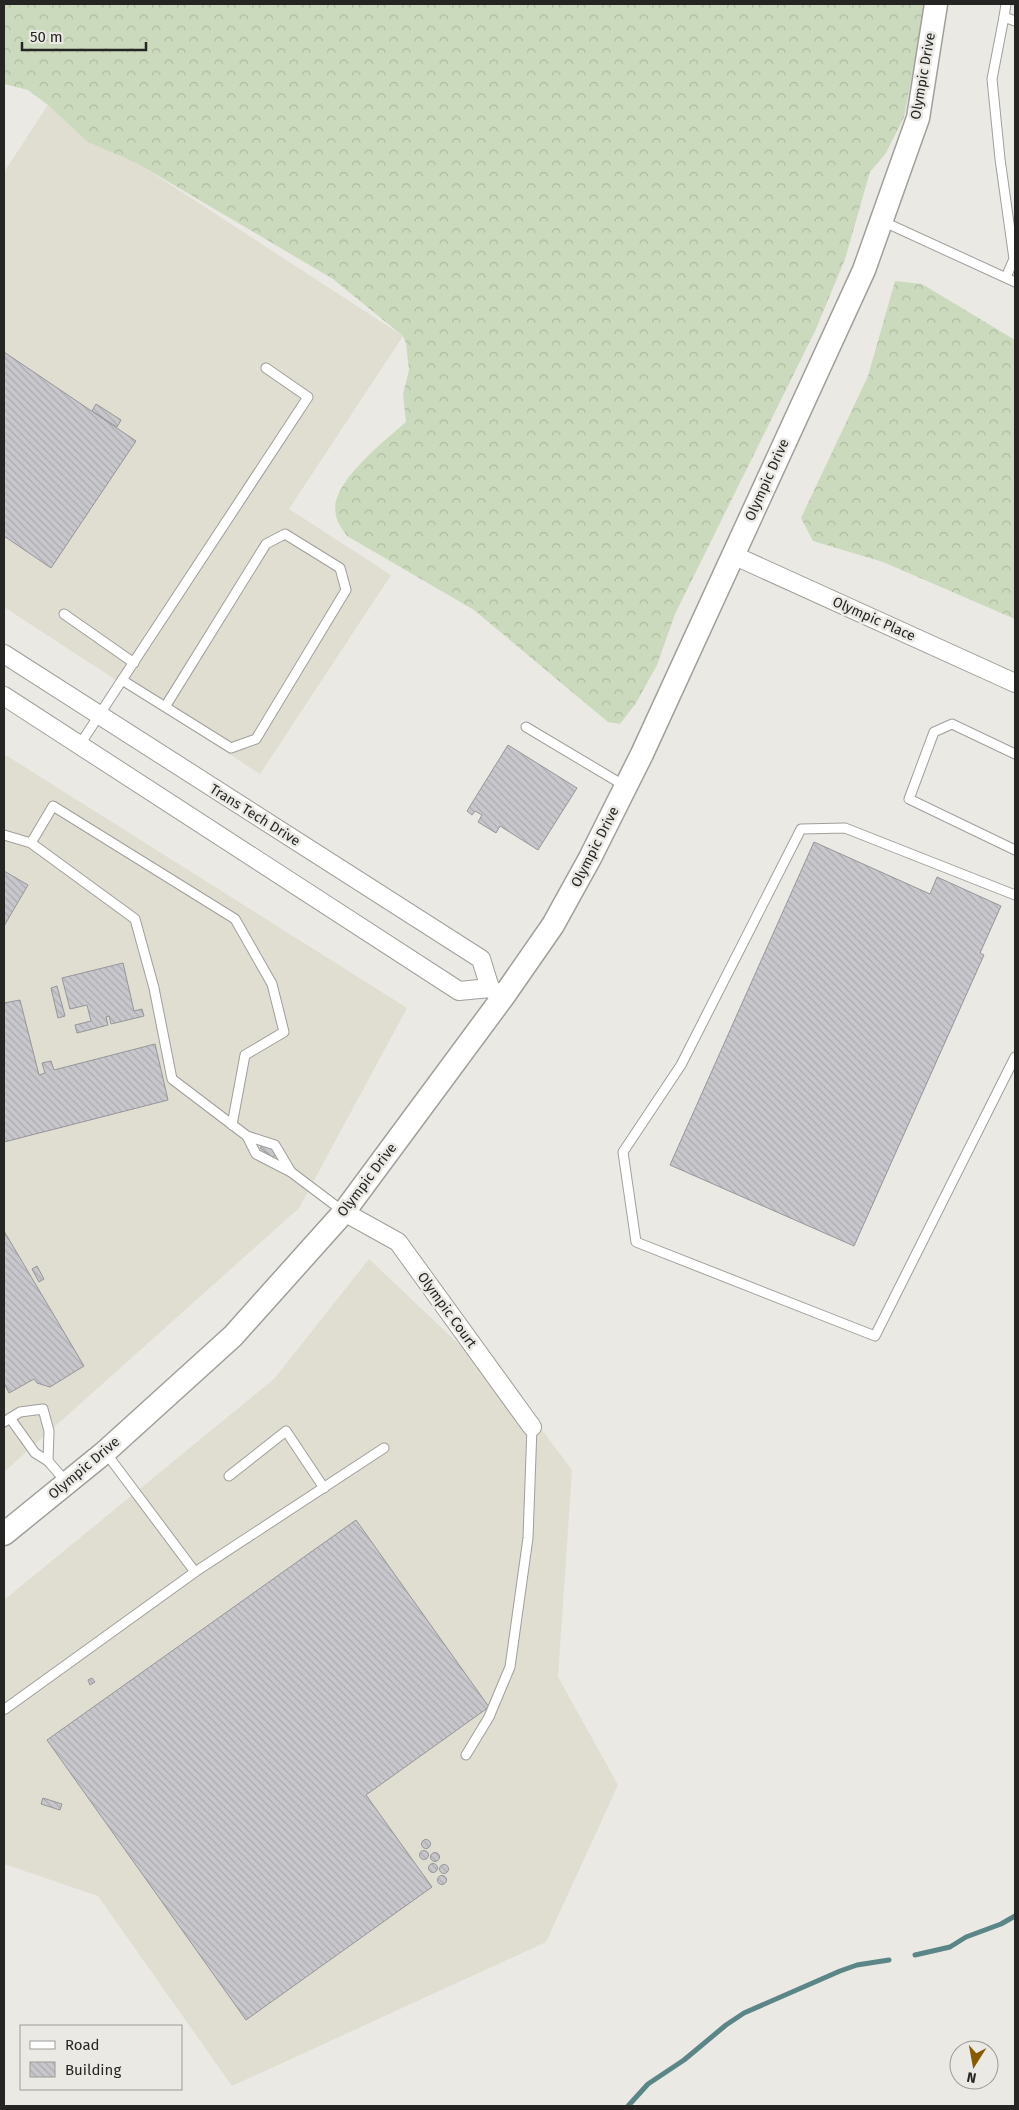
<svg xmlns="http://www.w3.org/2000/svg" width="1019" height="2110" font-family="'Fira Sans',sans-serif">
	<defs>
		<pattern id="forest-crowns" width="20" height="18" patternUnits="userSpaceOnUse" patternTransform="scale(1.25)"><rect width="20" height="18" fill="#cbdabc"/><path d="M2 6a3 3 0 1 1 6 0M12 15a3 3 0 1 1 6 0" fill="none" stroke="#aebba1"/></pattern>
		<pattern id="building-back-hatch" width="6" height="6" patternUnits="userSpaceOnUse" patternTransform="scale(1.25)"><rect width="6" height="6" fill="#c8c7cc"/><path d="M-1 5l2 2M0 0l6 6M5-1l2 2" fill="none" stroke="#acabaf"/></pattern>
	</defs>
	<rect width="100%" height="100%" fill="#eae9e4"/>
	<g fill="#e0ddd1">
		<polygon points="48,105 403,336 289,509 391,575 260,774 4,607 4,172"/>
		<polygon points="4,754 407,1008 299,1208 4,1472"/>
		<polygon points="369,1259 523,1405 572,1470 558,1677 618,1785 546,1942 232,2086 98,1896 4,1864 4,1600 274,1379"/>
	</g>
	<g fill="url(#forest-crowns)">
		<path d="M 4,4 L 926,4 L 904,117 L 886,153 L 870,172 L 845,259 L 816,329 L 675,614 L 657,665 L 636,703 L 620,724 L 608,722 L 474,610 L 347,536 C 343,530 337,523 336,515 C 328,484 385,441 406,422 L 403,394 L 409,370 L 406,343 L 403,336 L 333,279 L 135,162 L 88,142 L 48,105 L 28,90 L 4,84 Z"/>
		<polygon points="895,281 922,284 1015,340 1015,619 883,562 813,541 801,518 868,376"/>
	</g>
	<g fill="none" stroke-linecap="round" stroke-linejoin="round">
		<g stroke="#5b8687" stroke-width="5">
			<polyline points="915,1955 950,1947 966,1937 1001,1924 1015,1916"/>
			<polyline points="628,2106 648,2084 684,2060 726,2025 744,2013 840,1971 857,1965 889,1960"/>
		</g>
	</g>
	<g fill="url(#building-back-hatch)" stroke="#96969a">
		<polygon points="4,352 136,441 51,568 4,536"/>
		<polygon points="96,404 121,420 117,427 92,411"/>
		<polygon points="508,745 577,788 538,850 500,826 496,833 478,822 482,815 475,811 472,815 467,811"/>
		<polygon points="814,842 930,894 937,877 1001,906 980,953 984,955 854,1246 670,1165"/>
		<polygon points="4,871 28,885 4,926"/>
		<polygon points="123,963 134,1011 142,1009 144,1016 111,1024 109,1016 106,1017 108,1025 77,1033 75,1025 91,1021 87,1005 70,1009 62,978"/>
		<polygon points="57,986 65,1016 58,1018 51,988"/>
		<polygon points="20,1000 39,1075 45,1073 42,1063 51,1061 54,1070 155,1044 168,1100 4,1142 4,1003"/>
		<polygon points="264,1142 277,1152 273,1158 260,1148"/>
		<polygon points="4,1231 84,1366 50,1387 37,1383 34,1379 9,1393 4,1383"/>
		<polygon points="37,1266 44,1279 39,1282 32,1269"/>
		<polygon points="356,1520 489,1707 366,1795 432,1887 246,2020 47,1740"/>
		<polygon points="92,1678 95,1682 90,1685 88,1680"/>
		<polygon points="43,1798 62,1804 60,1810 41,1804"/>
		<circle cx="426" cy="1844" r="4.5"/>
		<circle cx="424" cy="1855" r="4.5"/>
		<circle cx="435" cy="1857" r="4.5"/>
		<circle cx="433" cy="1868" r="4.5"/>
		<circle cx="444" cy="1869" r="4.5"/>
		<circle cx="442" cy="1880" r="4.5"/>
	</g>
	<g fill="none" stroke-linecap="round" stroke-linejoin="round">
		<g stroke="#a09f9a" stroke-width="11">
			<g id="service">
				<polyline points="1004,17 1006,4"/>
				<polyline points="882,221 1015,282"/>
				<polyline points="1006,277 1014,259 1000,159 992,79 1004,17 1015,21"/>
				<polyline points="64,614 134,663"/>
				<polyline points="122,680 308,397 266,368"/>
				<polyline points="526,727 625,786"/>
				<polyline points="79,746 122,680 231,748 256,739 346,590 340,568 285,534 266,544 165,707"/>
				<polyline points="1015,754 952,724 934,732 909,799 1015,850"/>
				<polyline points="4,835 31,843 135,919 154,988 172,1079 247,1136 275,1145 291,1172"/>
				<polyline points="31,843 53,806 235,919 272,984 284,1032 245,1055 232,1125"/>
				<polyline points="1015,895 845,828 801,829 681,1065 623,1152 636,1242 875,1336 1015,1057"/>
				<polyline points="247,1136 256,1154 291,1172 344,1212"/>
				<polyline points="10,1418 35,1453 48,1461 67,1483"/>
				<polyline points="4,1422 20,1412 43,1409 49,1431 48,1461"/>
				<polyline points="229,1476 286,1431 324,1488"/>
				<polyline points="195,1572 384,1448"/>
				<polyline points="4,1708 5,1709 195,1572 106,1453"/>
				<polyline points="466,1755 489,1717 510,1667 528,1538 532,1427"/>
			</g>
		</g>
		<g stroke="#a09f9a" stroke-width="20">
			<g id="minor">
				<polyline points="733,555 1015,683"/>
				<polyline points="4,654 481,959 490,988"/>
				<polyline points="4,696 459,991 490,988 499,995"/>
				<polyline points="344,1212 398,1242 532,1427"/>
			</g>
		</g>
		<g stroke="#a09f9a" stroke-width="25">
			<polyline id="tertiary" points="4,1534 105,1452 233,1336 344,1212 503,997 553,925 590,858 642,754 864,270 918,118 936,4"/>
		</g>
		<use href="#service" stroke="#fff" stroke-width="9"/>
		<use href="#minor" stroke="#fff" stroke-width="18"/>
		<use href="#tertiary" stroke="#fff" stroke-width="22"/>
	</g>
	<g text-anchor="middle" dominant-baseline="central" stroke-width="5" stroke-linejoin="round" paint-order="stroke">
		<g font-size="14" fill="#252523" stroke="#eae9e4">
			<text transform="translate(923 76) rotate(-80)">Olympic Drive</text>
			<text transform="translate(767 480) rotate(-66)">Olympic Drive</text>
			<text transform="translate(874 619) rotate(24)">Olympic Place</text>
			<text transform="translate(255 815) rotate(32)">Trans Tech Drive</text>
			<text transform="translate(595 847) rotate(-63)">Olympic Drive</text>
			<text transform="translate(367 1180) rotate(-53)">Olympic Drive</text>
			<text transform="translate(447 1310) rotate(54)">Olympic Court</text>
			<text transform="translate(84 1468) rotate(-40)">Olympic Drive</text>
		</g>
	</g>
	<rect width="1019" height="2110" fill="none" stroke="#252523" stroke-width="10"/>
	<rect x="20" y="2025" width="162" height="65" fill="#eae9e4" stroke="#9b9b97"/>
	<rect x="30" y="2041" width="25" height="8" fill="#ffffff" stroke="#9b9b97"/>
	<text x="65" y="2050" font-size="15" fill="#252523">Road</text>
	<rect x="30" y="2062" width="25" height="15" fill="url(#building-back-hatch)" stroke="#9b9b97"/>
	<text x="65" y="2075" font-size="15" fill="#252523">Building</text>
	<g transform="translate(974 2065) rotate(191)"><circle r="24" fill="#eae9e4" stroke="#9b9b97"/>
	<path d="M0-4L9 19L0 12L-9 19Z" fill="#895a00"/>
	<text y="-8" font-size="14" font-weight="bold" text-anchor="middle" fill="#252523">N</text>
	</g>
	<path d="M22 42v8h124v-8" fill="none" stroke="#252523" stroke-width="2.5"/>
	<text x="30" y="42" font-size="15" fill="#252523" stroke="#eae9e4" stroke-width="4" paint-order="stroke">50 m</text>
</svg>
